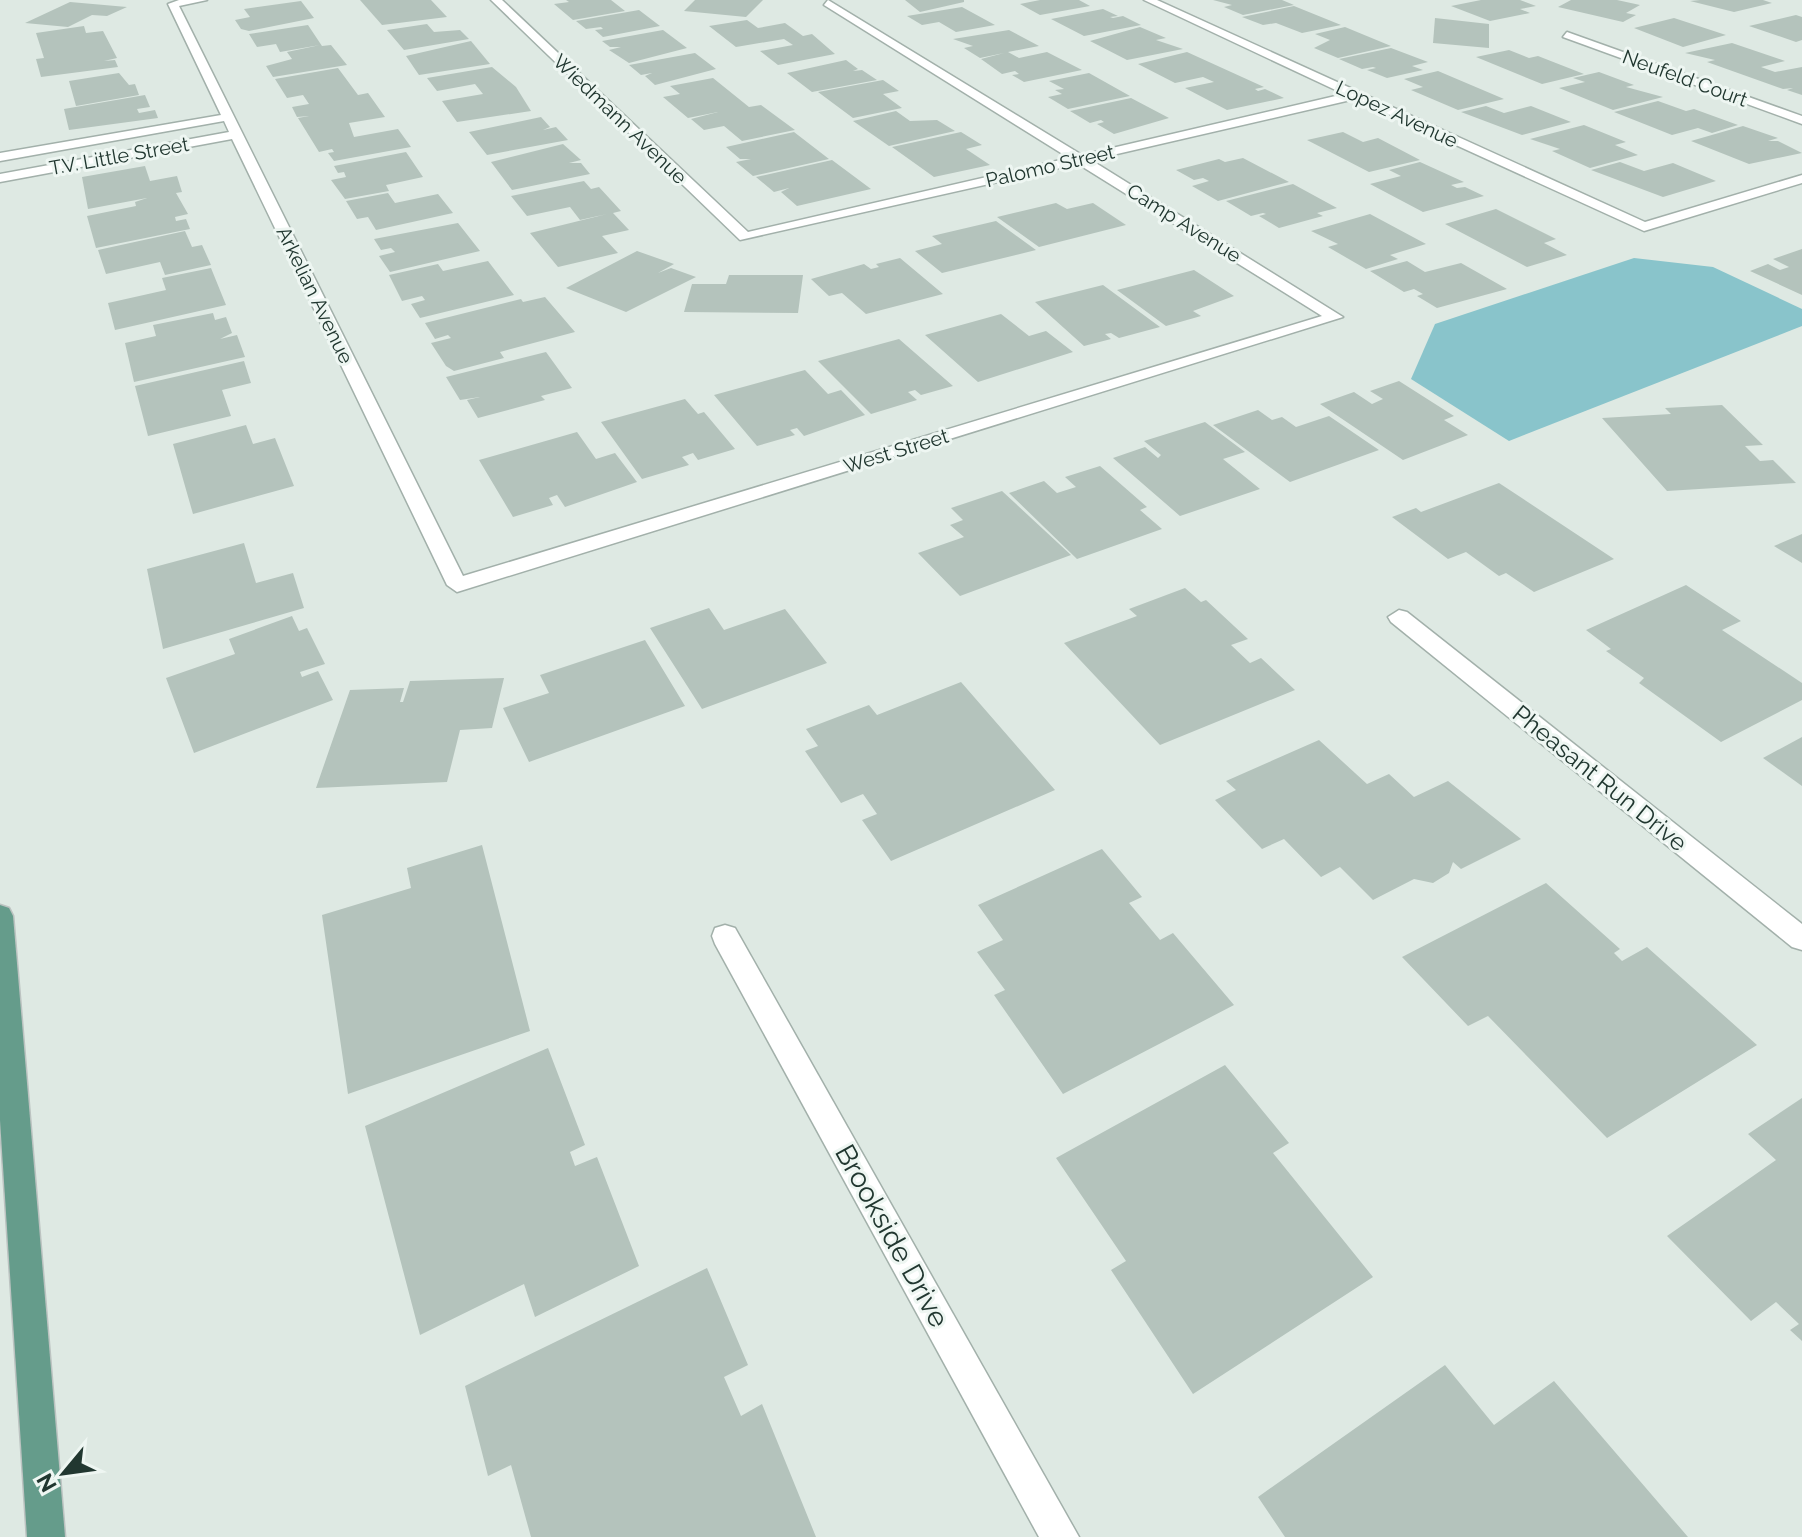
<svg xmlns="http://www.w3.org/2000/svg" width="1802" height="1537" font-family="Raleway,sans-serif">
	<rect width="100%" height="100%" fill="#dee9e3"/>
	<polygon fill="#89c4cb" points="1634,258 1713,267 1802,309 1802,326 1509,441 1411,379 1435,324"/>
	<g fill="#b4c3bc">
		<polygon points="360,0 431,0 447,17 382,25"/>
		<polygon points="566,0 611,0 625,11 573,20 554,4 569,2"/>
		<polygon points="695,0 763,0 746,17 684,11"/>
		<polygon points="905,0 964,0 964,2 920,12"/>
		<polygon points="1040,0 1079,0 1090,6 1040,15 1020,4"/>
		<polygon points="1213,0 1282,0 1294,5 1243,15 1224,7 1232,5"/>
		<polygon points="1481,0 1520,0 1536,6 1520,9 1530,13 1490,21 1451,6"/>
		<polygon points="1571,0 1617,0 1640,5 1626,13 1636,15 1623,22 1558,7"/>
		<polygon points="1700,0 1763,0 1772,3 1734,12 1690,1"/>
		<polygon points="301,1 314,18 249,31 241,29 235,20 250,17 244,9"/>
		<polygon points="70,2 127,7 107,16 92,15 68,27 25,23"/>
		<polygon points="1294,6 1341,25 1302,33 1276,23 1263,25 1242,17"/>
		<polygon points="962,7 995,25 956,32 939,22 922,25 907,16"/>
		<polygon points="1103,9 1118,16 1110,17 1113,18 1123,16 1141,25 1084,36 1051,19"/>
		<polygon points="639,10 660,26 603,37 595,30 603,29 601,27 586,29 576,21"/>
		<polygon points="1796,15 1802,17 1802,40 1796,42 1749,26"/>
		<polygon points="1435,18 1489,24 1489,48 1433,43"/>
		<polygon points="1674,18 1726,35 1683,47 1634,28"/>
		<polygon points="747,20 758,28 785,23 803,36 812,34 835,54 778,65 760,51 793,45 784,39 736,47 709,26"/>
		<polygon points="427,24 434,32 460,30 469,39 404,50 387,30"/>
		<polygon points="308,25 322,46 331,45 347,65 273,77 266,66 292,59 287,52 320,45 280,52 276,44 257,47 249,34"/>
		<polygon points="84,26 86,33 103,31 117,58 104,61 115,60 118,67 41,77 36,59 44,58 36,33"/>
		<polygon points="1140,27 1166,38 1156,40 1183,49 1127,60 1090,41"/>
		<polygon points="1345,27 1391,46 1338,58 1314,48 1330,40 1315,34"/>
		<polygon points="663,30 687,48 629,63 609,50 621,47 610,47 602,41"/>
		<polygon points="1009,30 1039,46 1008,52 1019,58 1047,52 1082,70 1024,82 1012,75 1019,74 1015,71 1002,74 981,59 1004,53 980,58 964,48 973,46 953,39"/>
		<polygon points="471,41 490,64 419,75 406,56"/>
		<polygon points="1732,43 1785,61 1761,67 1775,72 1802,67 1802,95 1787,90 1793,88 1783,89 1707,62 1715,60 1685,53"/>
		<polygon points="1391,48 1428,62 1412,66 1423,70 1387,78 1367,70 1376,68 1373,67 1362,69 1339,59"/>
		<polygon points="1509,50 1529,58 1538,56 1584,74 1542,84 1476,57"/>
		<polygon points="1187,52 1264,87 1255,89 1258,91 1265,89 1284,98 1227,110 1185,88 1214,82 1203,77 1175,83 1138,64"/>
		<polygon points="695,53 716,69 655,85 645,76 652,73 641,75 629,65"/>
		<polygon points="846,60 858,69 853,71 862,70 877,80 812,92 787,73"/>
		<polygon points="492,67 516,87 531,111 457,122 442,101 483,94 475,84 437,91 427,78"/>
		<polygon points="338,68 358,95 368,93 385,117 349,123 354,137 398,129 411,147 334,161 328,153 334,152 332,149 319,152 298,118 309,116 297,117 292,107 309,104 303,95 287,98 275,79"/>
		<polygon points="1438,71 1504,99 1458,110 1411,90 1423,87 1404,79"/>
		<polygon points="1599,72 1634,85 1626,87 1663,97 1613,110 1559,88 1585,82 1573,78"/>
		<polygon points="119,73 129,85 135,84 139,95 76,106 69,81"/>
		<polygon points="1089,73 1130,96 1068,109 1048,97 1062,94 1055,90 1064,89 1049,81"/>
		<polygon points="713,78 749,107 761,105 795,130 742,141 724,126 704,130 691,119 718,112 688,118 663,97 680,94 670,86"/>
		<polygon points="883,80 899,91 883,94 902,108 853,118 818,92"/>
		<polygon points="145,95 150,107 137,109 139,113 155,110 158,118 69,130 64,109"/>
		<polygon points="1131,98 1169,118 1114,134 1097,124 1104,122 1101,120 1090,123 1070,111"/>
		<polygon points="1658,101 1686,111 1694,109 1738,125 1712,133 1698,128 1672,135 1614,112"/>
		<polygon points="1486,106 1504,113 1531,106 1571,122 1522,135 1461,112"/>
		<polygon points="896,111 910,121 937,120 955,131 889,146 853,121"/>
		<polygon points="541,117 550,127 543,130 556,127 568,140 487,155 469,132"/>
		<polygon points="1584,125 1626,142 1615,145 1638,155 1590,168 1552,151 1560,149 1530,139"/>
		<polygon points="1743,126 1778,138 1768,141 1778,141 1802,153 1749,164 1691,141"/>
		<polygon points="794,132 829,159 753,176 736,162 751,159 740,159 726,147"/>
		<polygon points="961,132 982,145 966,149 990,165 934,177 892,147"/>
		<polygon points="1343,132 1363,142 1378,138 1420,160 1369,172 1307,140"/>
		<polygon points="563,144 581,160 569,163 581,163 590,174 512,190 491,162"/>
		<polygon points="406,152 423,177 386,185 389,191 345,199 331,180 346,177 344,172 338,173 334,166"/>
		<polygon points="1243,158 1289,182 1218,201 1192,186 1209,181 1203,178 1194,180 1176,170 1219,159 1225,162"/>
		<polygon points="832,160 871,189 797,206 781,192 789,188 774,192 756,177"/>
		<polygon points="1420,162 1464,182 1451,185 1457,188 1465,187 1484,196 1423,212 1370,184 1401,176 1389,170"/>
		<polygon points="1620,162 1644,171 1673,163 1716,181 1663,197 1591,170"/>
		<polygon points="145,166 150,181 177,176 182,192 176,193 188,214 175,217 176,221 186,219 190,229 96,248 87,216 136,206 135,202 147,198 88,209 82,177"/>
		<polygon points="584,181 591,189 599,187 621,211 613,213 629,230 602,236 618,253 558,267 530,233 607,214 580,220 570,207 527,216 511,196"/>
		<polygon points="1293,184 1337,208 1317,213 1323,216 1279,228 1259,216 1266,214 1263,213 1251,216 1226,201"/>
		<polygon points="388,193 395,203 438,194 453,213 376,230 368,217 357,219 346,201"/>
		<polygon points="1056,203 1067,209 1093,203 1126,225 1039,247 997,217"/>
		<polygon points="1496,209 1556,239 1544,243 1567,255 1527,267 1445,224"/>
		<polygon points="1370,214 1426,244 1390,255 1398,259 1366,269 1328,247 1338,244 1311,231"/>
		<polygon points="996,221 1036,250 942,273 915,251 942,244 932,236"/>
		<polygon points="458,223 480,251 390,272 379,256 395,252 391,248 381,250 374,239"/>
		<polygon points="185,231 192,247 202,245 211,265 165,275 160,262 106,274 98,250"/>
		<polygon points="1802,249 1802,295 1750,271 1768,264 1780,270 1789,267 1773,259"/>
		<polygon points="637,251 674,264 658,273 671,268 696,277 626,312 566,288"/>
		<polygon points="900,258 943,294 866,314 842,293 829,296 811,279 864,264 871,269 879,267 876,264"/>
		<polygon points="488,261 514,295 420,318 411,304 425,300 422,296 402,301 389,275 438,264 443,271"/>
		<polygon points="1407,261 1425,272 1461,263 1507,289 1437,308 1417,296 1423,294 1414,289 1404,292 1370,271"/>
		<polygon points="211,268 226,305 115,330 108,303 166,290 162,278"/>
		<polygon points="1194,270 1234,296 1193,311 1201,316 1166,326 1117,290"/>
		<polygon points="729,275 803,275 798,313 684,312 692,284 726,284"/>
		<polygon points="1103,285 1160,327 1119,338 1111,333 1105,334 1111,339 1084,346 1035,302"/>
		<polygon points="545,297 575,332 500,352 504,358 454,371 446,366 431,343 451,338 448,335 435,339 425,323 521,299 523,302"/>
		<polygon points="213,313 215,320 226,317 232,333 220,339 237,335 245,357 134,382 125,343 156,336 153,325"/>
		<polygon points="1001,314 1029,336 1046,331 1073,352 978,382 925,335"/>
		<polygon points="899,339 953,386 921,395 915,390 908,392 917,400 871,414 818,361"/>
		<polygon points="546,352 572,388 541,396 545,400 478,418 467,400 480,397 460,400 446,377"/>
		<polygon points="244,361 251,383 222,390 231,416 148,436 135,386"/>
		<polygon points="805,370 828,394 841,390 865,415 804,436 797,428 790,430 795,435 757,446 714,395"/>
		<polygon points="1399,381 1454,416 1444,420 1468,435 1403,460 1320,404 1354,392 1372,404 1383,399 1370,391"/>
		<polygon points="685,399 698,414 704,412 735,449 698,460 693,453 682,457 689,465 642,479 601,422"/>
		<polygon points="1722,405 1763,445 1745,446 1760,461 1773,460 1796,483 1667,491 1602,418 1671,414 1665,408"/>
		<polygon points="1258,410 1272,420 1282,417 1296,427 1329,416 1379,450 1290,482 1213,425"/>
		<polygon points="1205,422 1245,452 1223,459 1260,489 1180,516 1113,458 1145,447 1158,458 1161,455 1144,441"/>
		<polygon points="246,425 253,444 275,438 294,486 193,514 173,444"/>
		<polygon points="577,432 596,459 615,453 637,482 565,507 557,495 549,498 553,505 513,517 479,460"/>
		<polygon points="1100,466 1147,507 1140,510 1162,529 1077,559 1009,493 1044,481 1057,493 1076,487 1065,477"/>
		<polygon points="1499,483 1614,559 1534,592 1506,573 1499,576 1466,552 1448,559 1392,517 1416,508 1421,512"/>
		<polygon points="1002,491 1071,555 960,596 918,553 964,537 950,525 963,520 951,508"/>
		<polygon points="1802,534 1802,563 1774,546"/>
		<polygon points="244,543 256,583 293,573 304,608 163,649 147,569"/>
		<polygon points="1686,585 1741,621 1722,630 1802,683 1802,700 1721,742 1639,683 1644,678 1606,651 1611,649 1586,630"/>
		<polygon points="1185,588 1201,602 1206,600 1248,639 1231,645 1250,663 1261,658 1295,690 1160,745 1064,643 1137,616 1129,609"/>
		<polygon points="709,608 724,630 785,609 827,663 702,709 650,628"/>
		<polygon points="292,616 299,631 307,628 325,664 300,672 302,677 318,671 333,700 194,753 166,678 235,654 229,639"/>
		<polygon points="645,640 685,706 529,762 503,708 549,693 540,675"/>
		<polygon points="504,678 492,728 460,730 447,782 316,788 350,690 404,688 400,702 403,702 410,681"/>
		<polygon points="961,682 1055,790 891,861 862,820 877,814 863,794 841,803 805,751 818,746 806,729 869,705 877,715"/>
		<polygon points="1802,737 1802,786 1763,758"/>
		<polygon points="1319,740 1367,784 1389,774 1414,797 1448,781 1521,839 1461,869 1453,862 1449,873 1433,883 1414,879 1373,900 1340,867 1321,877 1284,839 1262,849 1215,800 1236,790 1226,781"/>
		<polygon points="482,845 530,1031 348,1094 322,915 411,888 407,868"/>
		<polygon points="1102,849 1142,897 1129,903 1160,940 1173,933 1234,1005 1063,1094 994,995 1005,990 977,952 1003,940 978,905"/>
		<polygon points="1546,883 1620,949 1614,953 1622,961 1647,947 1757,1045 1607,1138 1488,1016 1468,1026 1402,957"/>
		<polygon points="548,1048 585,1145 570,1152 575,1166 597,1157 639,1266 535,1317 524,1284 420,1335 365,1126"/>
		<polygon points="1225,1065 1289,1143 1273,1153 1373,1277 1193,1394 1111,1270 1126,1261 1056,1158"/>
		<polygon points="1802,1098 1802,1341 1790,1330 1799,1324 1776,1302 1751,1321 1667,1236 1776,1160 1748,1134"/>
		<polygon points="707,1268 748,1365 724,1377 741,1416 762,1404 816,1537 531,1537 511,1465 488,1476 465,1386"/>
		<polygon points="1445,1365 1494,1425 1554,1381 1688,1537 1285,1537 1258,1497"/>
	</g>
	<g fill="none" stroke-linecap="round" stroke-linejoin="round">
		<g stroke="#a2b0aa" stroke-width="3">
			<g id="minor">
				<polygon points="179,0 207,0 179,6 463,576 1322,316 1078,164 740,240 491,0 502,0 748,232 1069,158 824,5 828,0 1082,155 1344,94 1144,0 1157,0 1645,222 1802,175 1802,183 1644,231 1355,99 1091,160 1343,317 457,592 447,585 232,139 0,182 0,174 229,132 224,121 0,161 0,153 221,115 168,4"/>
				<polygon points="1567,32 1802,116 1802,124 1563,37"/>
				<polygon points="1399,610 1407,612 1802,924 1802,950 1792,947 1391,622 1388,617"/>
				<polygon points="725,925 735,928 1079,1537 1039,1537 715,944 712,936 715,928"/>
			</g>
		</g>
		<g stroke="#bcc3c1" stroke-width="3">
			<polygon id="major" points="0,905 9,908 13,916 65,1537 27,1537 0,1120"/>
		</g>
		<use href="#minor" fill="#fff" fill-rule="evenodd"/>
		<use href="#major" fill="#659c8b" fill-rule="evenodd"/>
	</g>
	<g text-anchor="middle" dominant-baseline="central" stroke-width="6" stroke-linejoin="round" paint-order="stroke">
		<g font-size="20" fill="#213730" stroke="#eef6f2">
			<text transform="translate(1685 78) rotate(20)">Neufeld Court</text>
			<text transform="translate(1397 114) rotate(25)">Lopez Avenue</text>
			<text transform="translate(620 119) rotate(44)">Wiedmann Avenue</text>
			<text transform="translate(119 156) rotate(-10)">T.V. Little Street</text>
			<text transform="translate(1050 166) rotate(-13)">Palomo Street</text>
			<text transform="translate(1184 223) rotate(32)">Camp Avenue</text>
			<text transform="translate(315 295) rotate(64)">Arkelian Avenue</text>
			<text transform="translate(896 451) rotate(-17)">West Street</text>
		</g>
		<g font-size="24" fill="#213730" stroke="#eef6f2">
			<text transform="translate(1600 778) rotate(39)">Pheasant Run Drive</text>
		</g>
		<g font-size="28" fill="#213730" stroke="#eef6f2">
			<text transform="translate(892 1236) rotate(61)">Brookside Drive</text>
		</g>
	</g>
	<g transform="translate(64 1473) rotate(241)" stroke="#eef6f2" stroke-width="6" paint-order="stroke">
	<path d="M0-6L14 30L0 20L-14 30Z" fill="#213730"/>
	<text y="-12" font-size="22" font-weight="bold" text-anchor="middle" fill="#213730">N</text>
	</g>
</svg>
